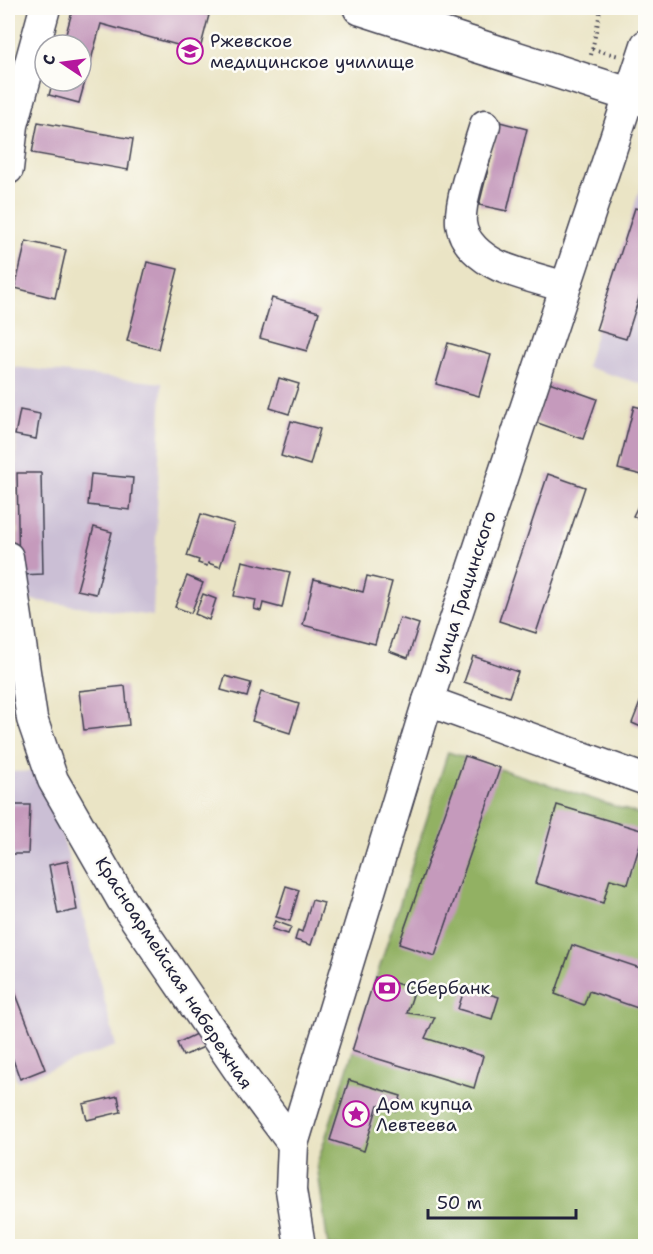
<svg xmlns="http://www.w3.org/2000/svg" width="653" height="1254" font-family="'Shantell Sans',sans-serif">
	<rect width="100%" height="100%" fill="#fdfcf7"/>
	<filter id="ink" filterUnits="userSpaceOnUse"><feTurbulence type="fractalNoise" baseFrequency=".0167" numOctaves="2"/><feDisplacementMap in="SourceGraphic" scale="12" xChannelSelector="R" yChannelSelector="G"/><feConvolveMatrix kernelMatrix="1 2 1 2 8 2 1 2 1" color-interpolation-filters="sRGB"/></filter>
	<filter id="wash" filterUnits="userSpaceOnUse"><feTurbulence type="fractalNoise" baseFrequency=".008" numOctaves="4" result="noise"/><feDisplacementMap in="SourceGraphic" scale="24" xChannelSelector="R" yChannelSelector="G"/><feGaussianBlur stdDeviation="1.35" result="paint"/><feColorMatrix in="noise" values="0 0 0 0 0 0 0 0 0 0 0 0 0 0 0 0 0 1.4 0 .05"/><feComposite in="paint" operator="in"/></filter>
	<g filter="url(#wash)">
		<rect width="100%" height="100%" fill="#eae4c5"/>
		<g fill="#cbbfd5">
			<polygon points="645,171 645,385 586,367"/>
			<polygon points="14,367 162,383 153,616 23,599 19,575"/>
			<polygon points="44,771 68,855 116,1046 17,1081 8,1054 8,772"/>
		</g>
		<polygon fill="#92b164" stroke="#5a6a50" stroke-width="1.5" points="448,752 645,816 645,1246 328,1246 317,1164"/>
		<g id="blocks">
			<g fill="#c59abc">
				<polygon points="73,8 181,8 209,15 197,61 178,56 181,46 101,24 79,103 49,95 53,81 81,81 81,45 63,45"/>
				<polygon points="38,122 133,139 128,170 32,153"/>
				<polygon points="500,122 527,129 507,211 479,205"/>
				<polygon points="635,208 646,211 646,276 626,339 596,330"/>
				<polygon points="26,241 66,250 55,298 15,288"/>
				<polygon points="147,262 178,269 158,349 127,341"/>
				<polygon points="272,298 319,312 307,351 260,338"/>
				<polygon points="448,343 491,355 479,396 436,384"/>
				<polygon points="279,378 299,384 289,414 270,408"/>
				<polygon points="549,382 597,399 583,439 535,422"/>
				<polygon points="634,406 646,409 646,476 618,469"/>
				<polygon points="20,410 40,414 36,439 15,435"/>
				<polygon points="291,421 320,429 310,465 281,456"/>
				<polygon points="17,473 41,473 43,574 19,575"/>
				<polygon points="91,474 133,478 130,510 88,505"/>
				<polygon points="548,474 585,487 536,633 499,621"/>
				<polygon points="643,496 646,497 646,522 633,516"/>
				<polygon points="201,514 234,524 220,567 208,563 207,566 198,563 199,560 187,556"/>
				<polygon points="94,527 112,532 96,594 77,590"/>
				<polygon points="242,561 290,572 282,608 263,603 261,611 254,609 256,600 234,596"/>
				<polygon points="187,576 203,583 191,613 175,607"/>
				<polygon points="367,576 392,582 375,644 303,625 314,579 363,592"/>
				<polygon points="203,594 216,599 209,620 195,614"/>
				<polygon points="400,618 419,624 408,658 389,651"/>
				<polygon points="473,656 518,672 509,697 464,682"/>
				<polygon points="225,676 251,683 247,697 221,690"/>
				<polygon points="125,686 129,725 84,730 79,691"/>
				<polygon points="645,690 646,690 646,729 632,723"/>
				<polygon points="261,692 299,704 290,733 252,721"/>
				<polygon points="465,756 500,768 435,956 399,944"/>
				<polygon points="8,805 30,805 28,854 8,854"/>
				<polygon points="557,805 644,831 628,884 610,879 603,903 535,883"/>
				<polygon points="68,861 77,910 58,914 49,865"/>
				<polygon points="286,886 299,890 290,921 276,917"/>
				<polygon points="312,900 324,903 311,945 295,940 298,930 302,932"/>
				<polygon points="275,921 291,927 288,934 272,929"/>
				<polygon points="572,945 646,970 646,1011 589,991 584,1005 555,994"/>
				<polygon points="375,977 415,989 407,1013 435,1017 425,1038 483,1056 474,1088 352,1051"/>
				<polygon points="12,984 45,1069 20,1079 8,1046 8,986"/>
				<polygon points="465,987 499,997 492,1019 458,1009"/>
				<polygon points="198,1033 204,1047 183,1056 177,1043"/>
				<polygon points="349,1080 401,1096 396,1111 378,1105 364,1151 330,1140"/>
				<polygon points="118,1096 121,1112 87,1120 83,1104"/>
			</g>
		</g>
	</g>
	<g filter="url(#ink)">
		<use href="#blocks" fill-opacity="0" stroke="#403f50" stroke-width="1.5"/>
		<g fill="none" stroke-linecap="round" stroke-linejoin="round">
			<g stroke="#403f50" stroke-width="33">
				<g id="minor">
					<path d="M 485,125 C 478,150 459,198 461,223 C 463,243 482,258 499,266 C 520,275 543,280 565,287"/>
					<polyline points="8,169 13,125 45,8"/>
					<polyline points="8,557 32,719 53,780 122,900 246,1081 293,1144"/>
					<polyline points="428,701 646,780"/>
					<polyline points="300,1246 291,1190 293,1144 428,701 646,45"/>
				</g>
			</g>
			<g stroke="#403f50" stroke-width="36">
				<polyline id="major" points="360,8 646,100"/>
			</g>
			<g stroke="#403f50" stroke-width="4" stroke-dasharray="1.5 4.5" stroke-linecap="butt">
				<polyline points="592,49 619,56"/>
				<polyline points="591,55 601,8"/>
			</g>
			<use href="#minor" stroke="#fff" stroke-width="30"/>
			<use href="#major" stroke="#fff" stroke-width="33"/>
		</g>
	</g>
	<defs>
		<g id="university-ring" transform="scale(1.35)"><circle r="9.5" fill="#fdfcf7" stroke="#b5179e" stroke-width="1.5"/><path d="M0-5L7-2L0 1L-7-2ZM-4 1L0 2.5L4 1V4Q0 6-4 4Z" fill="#b5179e"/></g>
		<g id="bank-ring" transform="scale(1.35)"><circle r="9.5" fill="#fdfcf7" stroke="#b5179e" stroke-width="1.5"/><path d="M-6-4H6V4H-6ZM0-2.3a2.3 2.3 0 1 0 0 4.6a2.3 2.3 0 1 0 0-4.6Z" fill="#b5179e"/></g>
		<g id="sight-ring" transform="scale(1.35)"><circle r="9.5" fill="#fdfcf7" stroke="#b5179e" stroke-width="1.5"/><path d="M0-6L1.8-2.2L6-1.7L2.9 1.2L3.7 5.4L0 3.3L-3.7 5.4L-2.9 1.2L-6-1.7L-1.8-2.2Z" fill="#b5179e"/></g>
	</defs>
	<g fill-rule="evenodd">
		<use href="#university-ring" x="190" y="51"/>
		<use href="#bank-ring" x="387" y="988"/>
		<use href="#sight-ring" x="356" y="1114"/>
	</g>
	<g text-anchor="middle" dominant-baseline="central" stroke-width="5" stroke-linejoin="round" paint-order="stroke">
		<g font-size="18" fill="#22223b" stroke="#fdfcf7" text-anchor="start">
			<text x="210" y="41">Ржевское<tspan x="210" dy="21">медицинское училище</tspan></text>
			<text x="406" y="988">Сбербанк</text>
			<text x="376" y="1104">Дом купца<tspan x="376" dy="21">Левтеева</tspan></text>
		</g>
		<g font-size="18" fill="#22223b" stroke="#fdfcf7">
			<text transform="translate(464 592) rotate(-72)">улица Грацинского</text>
			<text transform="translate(174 973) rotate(57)">Красноармейская набережная</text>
		</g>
	</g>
	<rect width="653" height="1254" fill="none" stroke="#fdfcf7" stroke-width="30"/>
	<g transform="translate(63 63) rotate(283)"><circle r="28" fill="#fdfcf7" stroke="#a5a5ac" stroke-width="1.5"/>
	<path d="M0-4.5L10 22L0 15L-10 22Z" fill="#b5179e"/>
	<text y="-9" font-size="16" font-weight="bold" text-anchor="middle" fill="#22223b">С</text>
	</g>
	<path d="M428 1209v9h148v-9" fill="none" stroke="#22223b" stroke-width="3"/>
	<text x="437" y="1209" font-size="18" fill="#22223b" stroke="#fdfcf7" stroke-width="4.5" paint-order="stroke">50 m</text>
</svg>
